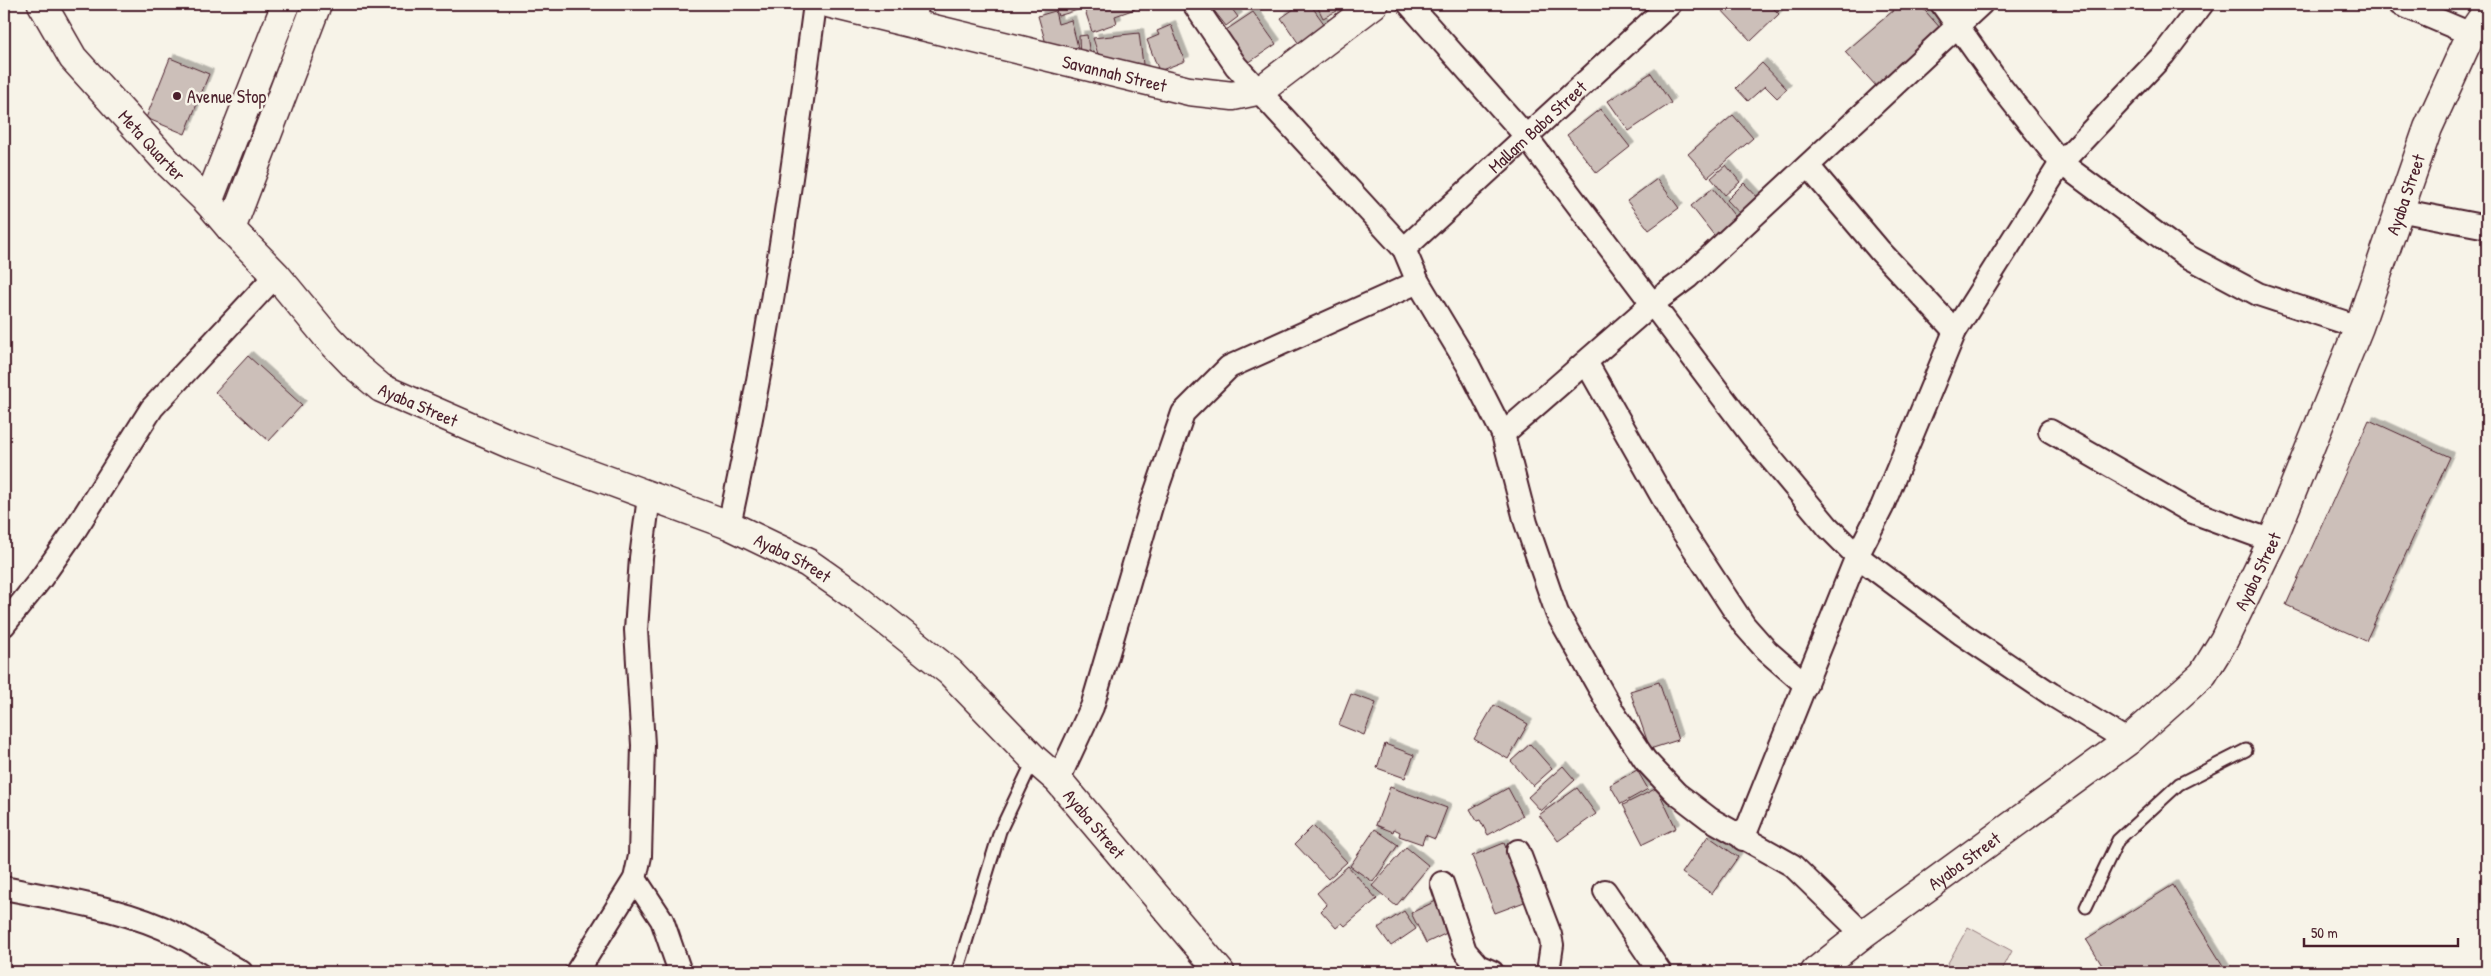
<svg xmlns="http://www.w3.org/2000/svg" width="2491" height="976" font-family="'Patrick Hand',sans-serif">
	<defs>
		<filter id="shadow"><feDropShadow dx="4.5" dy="-4.5" stdDeviation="0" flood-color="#0004"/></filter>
	</defs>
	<rect width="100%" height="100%" fill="#f7f3e8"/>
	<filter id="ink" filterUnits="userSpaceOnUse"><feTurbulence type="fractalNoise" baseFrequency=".02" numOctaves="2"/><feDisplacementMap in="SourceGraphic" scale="10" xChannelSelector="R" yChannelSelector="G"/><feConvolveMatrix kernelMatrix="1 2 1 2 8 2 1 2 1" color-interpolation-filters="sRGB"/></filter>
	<g filter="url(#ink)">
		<polygon fill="#ded4cc" stroke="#947a7c" points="1968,927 2012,951 2001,972 1943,972"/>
		<g fill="#ccbfb9" stroke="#4a1f2b" filter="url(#shadow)">
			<polygon points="1054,4 1079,4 1081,9 1058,16"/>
			<polygon points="1083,4 1134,4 1135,9 1115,16 1117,23 1092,32"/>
			<polygon points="1209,4 1240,4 1232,9 1238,17 1226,26"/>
			<polygon points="1301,4 1310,4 1325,25 1299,44 1281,18"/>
			<polygon points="1316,4 1334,4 1337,11 1323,18"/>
			<polygon points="1723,4 1769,4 1779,14 1751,41 1719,7"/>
			<polygon points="1901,4 1919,4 1942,30 1877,87 1845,52"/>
			<polygon points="1055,11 1058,24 1071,20 1078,47 1049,54 1038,16"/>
			<polygon points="1253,12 1276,44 1248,63 1226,30"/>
			<polygon points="1171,25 1185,61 1159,71 1147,40 1159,35 1157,31"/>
			<polygon points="1139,33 1144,72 1101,64 1093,38"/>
			<polygon points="1087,35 1091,62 1080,62 1079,36"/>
			<polygon points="170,58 209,74 185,134 146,118"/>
			<polygon points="1762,63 1787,89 1777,98 1765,86 1748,101 1736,88"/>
			<polygon points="1651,73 1671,103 1629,131 1608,101"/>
			<polygon points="1600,109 1630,147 1597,173 1567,135"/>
			<polygon points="1733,115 1753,138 1708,177 1688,154"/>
			<polygon points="1726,165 1740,182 1725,195 1711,178"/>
			<polygon points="1657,179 1679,208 1649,230 1627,201"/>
			<polygon points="1744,183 1762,202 1744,218 1727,200"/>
			<polygon points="1713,188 1743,227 1721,244 1691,206"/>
			<polygon points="248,356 302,405 269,441 215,392"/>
			<polygon points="2369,420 2450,457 2366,641 2286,605"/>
			<polygon points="1659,682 1678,740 1650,749 1630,691"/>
			<polygon points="1351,694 1376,703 1364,735 1339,725"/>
			<polygon points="1494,705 1528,724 1508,759 1474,739"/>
			<polygon points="1385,744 1414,755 1405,778 1377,768"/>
			<polygon points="1530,744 1552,769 1533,786 1511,761"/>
			<polygon points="1563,766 1575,780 1541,811 1528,797"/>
			<polygon points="1637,770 1648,789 1621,804 1610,785"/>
			<polygon points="1390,787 1447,808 1435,839 1425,835 1422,844 1399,836 1400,832 1394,829 1393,832 1376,825"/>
			<polygon points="1508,788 1523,816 1488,835 1480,820 1477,821 1470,809"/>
			<polygon points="1577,788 1596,814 1558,841 1539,815"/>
			<polygon points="1657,788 1676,828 1643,844 1623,805"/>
			<polygon points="1313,826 1347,862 1328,879 1295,844"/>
			<polygon points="1375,829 1398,845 1373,882 1350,866"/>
			<polygon points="1708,836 1738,857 1712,894 1682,873"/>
			<polygon points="1504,843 1527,901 1495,913 1472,856"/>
			<polygon points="1406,847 1429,866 1396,906 1372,886"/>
			<polygon points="1348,866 1377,899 1345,926 1342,923 1336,928 1321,911 1327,905 1317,893"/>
			<polygon points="2173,885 2227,972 2106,972 2086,939"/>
			<polygon points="1436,901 1451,931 1426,943 1411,913"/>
			<polygon points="1404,911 1416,929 1391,946 1378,928"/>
		</g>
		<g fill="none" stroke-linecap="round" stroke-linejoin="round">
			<g stroke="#4a1f2b" stroke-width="15">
				<g id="lane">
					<polyline points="2086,907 2118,840 2179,784 2246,750"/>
					<polyline points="957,972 1000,831 1034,759"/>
				</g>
			</g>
			<g stroke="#4a1f2b" stroke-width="26">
				<g id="street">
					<polyline points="1194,4 1236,66 1404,249 1418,282 1468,365 1503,434 1526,523 1557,613 1613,712 1645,760 1676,793 1710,819 1792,865 1863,934"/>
					<polyline points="1409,4 1525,135 1752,436 1828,527 1857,556 1962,634 2051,694 2128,741"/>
					<polyline points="1942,4 2001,87 2061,163 2185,255 2258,294 2359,327"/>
					<polyline points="2400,4 2471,34"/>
					<polyline points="915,24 917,4"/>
					<polyline points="1808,166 1880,251 1955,331"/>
					<polyline points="2398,210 2487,227"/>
					<path id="s1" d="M 1404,249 L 1670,4"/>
					<polyline points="1586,362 1676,521 1744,625 1767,651 1806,685"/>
					<polyline points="2050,431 2190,511 2272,541"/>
					<polyline points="1503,434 1652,304 1688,277 1981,4"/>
					<path d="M 729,525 C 767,353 792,179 815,4"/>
					<polyline points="4,625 40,580 73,533 152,408 276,275"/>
					<polyline points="1058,780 1092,707 1152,503 1183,413 1229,367 1418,282"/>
					<polyline points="1743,839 1857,556 1882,507 1955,331 2061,163 2164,54 2202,4"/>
					<polyline points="1518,851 1550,935 1552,945 1548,972"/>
					<polyline points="635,879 662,920 680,972"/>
					<polyline points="1442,883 1465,951 1478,966 1492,972"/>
					<path d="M 4,888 C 62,900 125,908 178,935 C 200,946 220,960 241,972"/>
					<polyline points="1605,891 1660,972"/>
					<polyline points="577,972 635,879 640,856 643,745 636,630 641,558 649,497"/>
				</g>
			</g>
			<g stroke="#4a1f2b" stroke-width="31">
				<g id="secondary">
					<path id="s2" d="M 42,4 L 73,58 L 170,165 L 208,202 L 231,229 L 276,275 L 328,338 L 354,365 L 381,388 L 512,445 L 729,525 L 808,563 L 855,596 L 950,672 L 1034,759 L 1058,780 L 1220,972"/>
					<path id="s3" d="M 831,4 L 1189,91 L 1233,96 L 1261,90 L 1374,4"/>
					<polyline points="208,202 286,4"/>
					<polyline points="231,229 317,4"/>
					<path id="s4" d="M 1815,972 L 1863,934 L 2128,741 L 2203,674 L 2224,640 L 2272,541 L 2359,327 L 2428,128 L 2471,34 L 2487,11"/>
				</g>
			</g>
			<use href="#lane" stroke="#f7f3e8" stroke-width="11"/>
			<use href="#street" stroke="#f7f3e8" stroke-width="22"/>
			<use href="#secondary" stroke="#f7f3e8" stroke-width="28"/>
		</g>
	</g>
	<circle fill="#4a1f2b" stroke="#f7f3e8" stroke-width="2" cx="177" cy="96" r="5"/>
	<g text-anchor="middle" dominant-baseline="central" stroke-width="5" stroke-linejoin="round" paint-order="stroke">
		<g font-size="18" fill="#4a1f2b" stroke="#f7f3e8">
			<text stroke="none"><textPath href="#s3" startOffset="292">Savannah Street</textPath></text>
			<text stroke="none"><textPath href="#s1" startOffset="181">Mallam Baba Street</textPath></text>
			<text stroke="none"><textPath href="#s2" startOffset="180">Meta Quarter</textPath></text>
			<text stroke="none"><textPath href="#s4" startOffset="1011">Ayaba Street</textPath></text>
			<text stroke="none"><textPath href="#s2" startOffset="555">Ayaba Street</textPath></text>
			<text stroke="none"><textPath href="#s2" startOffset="960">Ayaba Street</textPath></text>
			<text stroke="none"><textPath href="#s4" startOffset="606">Ayaba Street</textPath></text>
			<text stroke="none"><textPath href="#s2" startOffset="1365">Ayaba Street</textPath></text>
			<text stroke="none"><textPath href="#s4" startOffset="186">Ayaba Street</textPath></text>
		</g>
		<g font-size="18" fill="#4a1f2b" stroke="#f7f3e8" text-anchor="start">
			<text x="187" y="96">Avenue Stop</text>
		</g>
	</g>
	<rect width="2491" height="976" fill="none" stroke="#f7f3e8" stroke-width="20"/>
	<rect x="10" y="10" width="2471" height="956" fill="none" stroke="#4a1f2b" stroke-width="2" filter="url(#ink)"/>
	<path d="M2304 938v8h154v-8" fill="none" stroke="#4a1f2b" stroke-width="2.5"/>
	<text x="2311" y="938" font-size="15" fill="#4a1f2b" stroke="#f7f3e8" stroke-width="4" paint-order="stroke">50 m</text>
</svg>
